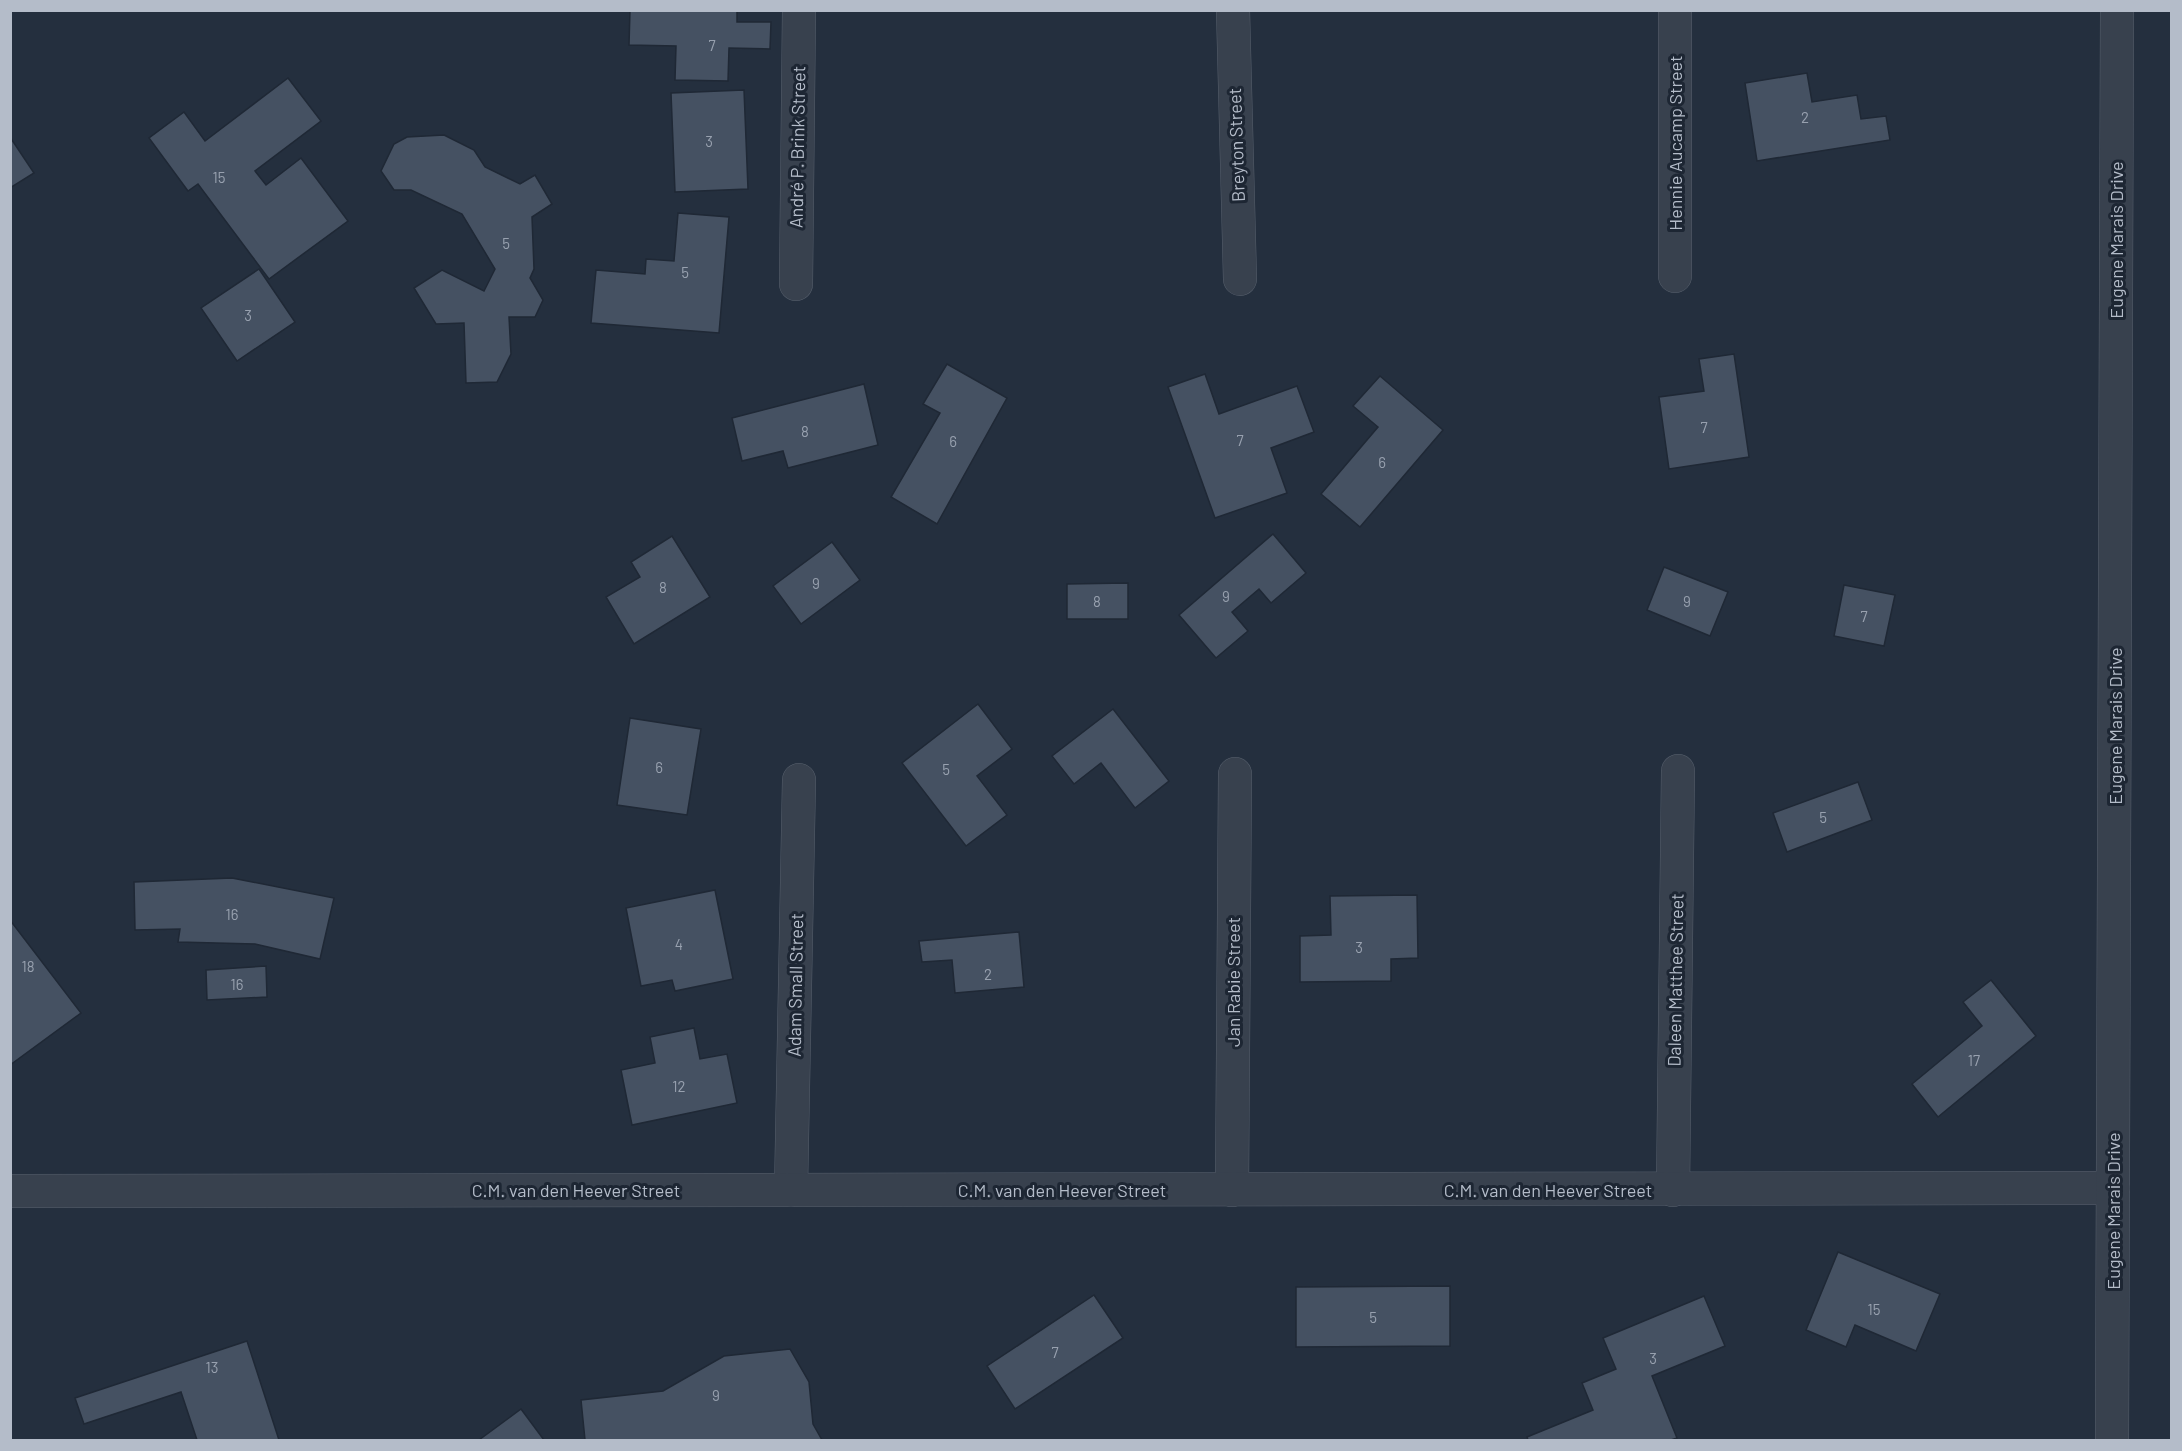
<svg xmlns="http://www.w3.org/2000/svg" width="2182" height="1451" font-family="Barlow,sans-serif">
	<rect width="100%" height="100%" fill="#242f3e"/>
	<g fill="#455162" stroke="#1f2835" stroke-width="1.5">
		<polygon points="630,10 737,10 737,22 771,22 770,49 729,48 728,81 675,80 676,46 629,45"/>
		<polygon points="1807,73 1812,102 1857,95 1861,119 1886,116 1890,140 1757,161 1745,83"/>
		<polygon points="288,78 321,121 255,171 266,185 301,158 348,221 269,279 198,184 188,191 149,138 184,112 205,141"/>
		<polygon points="744,90 748,189 675,192 671,93"/>
		<polygon points="444,135 474,150 485,167 520,184 535,175 552,204 532,217 534,269 530,278 543,300 535,317 509,317 511,354 497,382 466,383 464,323 436,324 414,288 442,270 484,291 495,269 462,214 411,190 394,190 381,171 394,144 407,137"/>
		<polygon points="10,137 34,173 10,188"/>
		<polygon points="678,213 729,217 719,333 591,323 596,270 645,274 646,259 674,261"/>
		<polygon points="259,269 295,322 237,361 201,308"/>
		<polygon points="1734,354 1749,457 1669,469 1659,397 1704,391 1699,359"/>
		<polygon points="947,364 1007,398 937,524 891,497 940,413 923,404"/>
		<polygon points="1205,374 1219,414 1297,386 1314,432 1271,448 1287,493 1215,518 1168,387"/>
		<polygon points="1380,376 1443,430 1360,527 1321,494 1378,427 1353,406"/>
		<polygon points="864,384 878,445 788,468 783,451 742,461 732,418"/>
		<polygon points="1273,534 1306,573 1271,603 1259,589 1232,612 1248,631 1216,658 1179,615"/>
		<polygon points="672,536 710,597 634,644 606,597 640,577 631,562"/>
		<polygon points="832,542 860,580 801,624 773,586"/>
		<polygon points="1664,567 1728,592 1710,636 1647,610"/>
		<polygon points="1128,583 1128,619 1067,619 1067,584"/>
		<polygon points="1844,585 1895,595 1884,646 1834,636"/>
		<polygon points="978,704 1012,749 977,776 1007,815 966,846 902,763"/>
		<polygon points="1113,709 1169,781 1135,808 1101,763 1074,784 1052,756"/>
		<polygon points="630,718 701,729 687,815 617,805"/>
		<polygon points="1858,782 1872,820 1787,852 1773,813"/>
		<polygon points="232,878 334,898 320,959 255,944 178,942 180,929 135,930 134,882"/>
		<polygon points="715,890 733,979 675,991 672,980 641,986 626,908"/>
		<polygon points="1417,895 1418,958 1391,959 1391,981 1300,982 1300,936 1331,935 1330,896"/>
		<polygon points="10,920 81,1013 10,1065"/>
		<polygon points="1019,932 1024,987 955,993 952,960 922,962 919,941"/>
		<polygon points="266,966 267,997 207,1000 206,970"/>
		<polygon points="1991,980 2036,1036 1938,1117 1912,1084 1982,1026 1963,1002"/>
		<polygon points="694,1028 700,1059 727,1054 737,1103 632,1125 621,1070 655,1063 650,1037"/>
		<polygon points="1838,1252 1940,1294 1916,1351 1855,1325 1846,1347 1806,1330"/>
		<polygon points="1450,1286 1450,1346 1296,1347 1296,1287"/>
		<polygon points="1094,1295 1123,1338 1015,1409 987,1366"/>
		<polygon points="1704,1296 1725,1346 1652,1376 1677,1438 1671,1440 1528,1440 1527,1437 1593,1410 1582,1383 1616,1369 1603,1338"/>
		<polygon points="247,1341 279,1440 197,1440 181,1392 84,1424 75,1398"/>
		<polygon points="790,1349 809,1382 813,1424 822,1440 585,1440 581,1400 663,1391 724,1356"/>
		<polygon points="521,1409 544,1440 479,1440"/>
	</g>
	<g fill="none" stroke-linecap="round" stroke-linejoin="round">
		<g stroke="#565f6c" stroke-width="34">
			<g id="minor">
				<polyline points="1233,10 1240,279"/>
				<polyline points="1675,10 1675,276"/>
				<polyline points="796,284 799,10"/>
				<polyline points="791,1190 799,780"/>
				<polyline points="1232,1190 1235,774"/>
				<polyline points="1673,1190 1678,771"/>
				<polyline points="10,1191 2113,1188"/>
				<polyline points="2112,1440 2117,10"/>
			</g>
		</g>
		<use href="#minor" stroke="#38414e" stroke-width="33"/>
	</g>
	<g text-anchor="middle" dominant-baseline="central" stroke-width="6" stroke-linejoin="round" paint-order="stroke">
		<g font-size="15" fill="#98a1af">
			<text x="712" y="45">7</text>
			<text x="1805" y="117">2</text>
			<text x="709" y="141">3</text>
			<text x="219" y="177">15</text>
			<text x="506" y="243">5</text>
			<text x="685" y="272">5</text>
			<text x="248" y="315">3</text>
			<text x="1704" y="427">7</text>
			<text x="805" y="431">8</text>
			<text x="1240" y="440">7</text>
			<text x="953" y="441">6</text>
			<text x="1382" y="462">6</text>
			<text x="816" y="583">9</text>
			<text x="663" y="587">8</text>
			<text x="1226" y="596">9</text>
			<text x="1097" y="601">8</text>
			<text x="1687" y="601">9</text>
			<text x="1864" y="616">7</text>
			<text x="659" y="767">6</text>
			<text x="946" y="769">5</text>
			<text x="1823" y="817">5</text>
			<text x="232" y="914">16</text>
			<text x="679" y="944">4</text>
			<text x="1359" y="947">3</text>
			<text x="28" y="966">18</text>
			<text x="988" y="974">2</text>
			<text x="237" y="984">16</text>
			<text x="1974" y="1060">17</text>
			<text x="679" y="1086">12</text>
			<text x="1874" y="1309">15</text>
			<text x="1373" y="1317">5</text>
			<text x="1055" y="1352">7</text>
			<text x="1653" y="1358">3</text>
			<text x="212" y="1367">13</text>
			<text x="716" y="1395">9</text>
		</g>
		<g font-size="18" fill="#b4bcc9" stroke="#1d2633">
			<text transform="translate(1675 143) rotate(-90)">Hennie Aucamp Street</text>
			<text transform="translate(1236 145) rotate(-92)">Breyton Street</text>
			<text transform="translate(797 147) rotate(-89)">André P. Brink Street</text>
			<text transform="translate(2116 240) rotate(-90)">Eugene Marais Drive</text>
			<text transform="translate(2115 726) rotate(-90)">Eugene Marais Drive</text>
			<text transform="translate(1675 980) rotate(-89)">Daleen Matthee Street</text>
			<text transform="translate(1233 982) rotate(-90)">Jan Rabie Street</text>
			<text transform="translate(795 985) rotate(-89)">Adam Small Street</text>
			<text x="576" y="1190">C.M. van den Heever Street</text>
			<text x="1062" y="1190">C.M. van den Heever Street</text>
			<text x="1548" y="1190">C.M. van den Heever Street</text>
			<text transform="translate(2113 1211) rotate(-90)">Eugene Marais Drive</text>
		</g>
	</g>
	<rect width="2182" height="1451" fill="none" stroke="#b4bcc9" stroke-width="24"/>
</svg>
